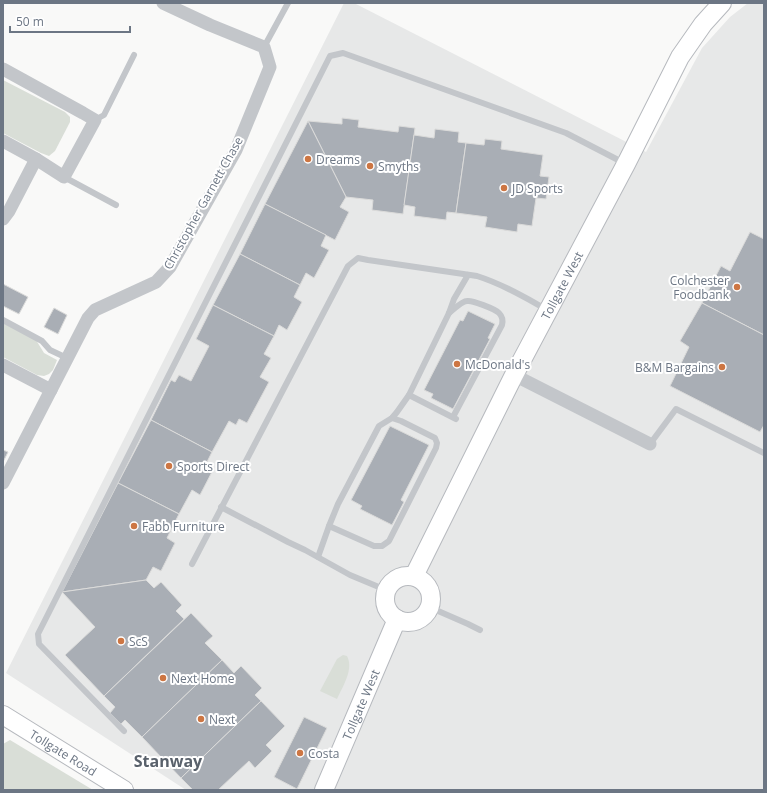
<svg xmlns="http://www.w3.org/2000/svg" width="767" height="793" font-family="'Open Sans',sans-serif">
	<rect width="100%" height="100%" fill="#f9f9f8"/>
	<polygon fill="#e7e8e8" points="344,3 354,3 646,152 702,48 730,17 748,3 764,3 764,790 186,790 6,673"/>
	<g fill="#d9ded7">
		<polygon points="3,80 65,112 70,117 70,122 55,151 49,156 41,153 3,133"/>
		<polygon points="3,323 36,340 44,353 57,360 53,370 49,374 44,376 37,375 3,357"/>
		<path d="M 343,655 L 347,656 C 354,669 343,686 337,699 L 320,691 L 337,659 Z"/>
		<polygon points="10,740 93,790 3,790 3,744"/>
	</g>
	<g fill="#a9aeb5" stroke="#dbdbda">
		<polygon points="342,118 359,120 358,127 398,132 399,126 415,128 403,214 372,210 373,200 346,197 308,121 342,124"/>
		<polygon points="308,121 346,197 340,207 349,212 335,240 265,204"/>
		<polygon points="435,129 459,132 458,142 466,143 456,213 447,212 446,220 414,216 415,207 404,205 414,135 434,138"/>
		<polygon points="485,139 502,141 501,149 543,155 540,176 549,177 546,199 536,198 532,226 518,224 517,232 485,227 487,217 456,213 466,143 484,145"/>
		<polygon points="265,204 326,235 321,246 329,250 314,278 306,273 300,285 240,254"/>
		<polygon points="750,232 764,239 764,335 702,303 721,266 730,271"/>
		<polygon points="240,254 300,285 294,297 302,302 287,330 279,325 274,336 213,305"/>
		<polygon points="3,284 28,297 19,314 3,306"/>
		<polygon points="702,303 764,335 764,425 760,432 670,386 689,347 680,341"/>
		<polygon points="213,305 274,336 264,354 271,358 260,377 269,382 247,423 239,419 236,425 229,421 212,452 151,420 171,380 175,382 179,375 191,381 209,346 196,339"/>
		<polygon points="54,308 67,315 58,334 44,327"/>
		<polygon points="468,311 495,324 488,338 490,339 453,409 431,398 433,394 424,390 460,320 463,321"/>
		<polygon points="151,420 212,452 206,464 214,468 200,495 192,490 179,514 118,483"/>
		<polygon points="390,426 429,445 401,500 404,502 392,525 360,509 362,506 351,500"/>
		<polygon points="3,450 8,452 3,462"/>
		<polygon points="118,483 179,514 167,538 175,543 161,571 153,567 146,580 62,592"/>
		<polygon points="146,580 154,588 161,582 182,605 176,611 184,619 104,696 65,655 95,627 62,592"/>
		<polygon points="191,613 213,636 205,643 222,660 142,737 125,720 121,724 110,713 115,707 104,696"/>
		<polygon points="222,660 234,673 241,666 262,688 255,695 261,701 181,778 142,737"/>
		<polygon points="261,701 285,726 266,745 272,751 255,768 249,761 218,790 193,790 181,778"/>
		<polygon points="304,717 327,728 297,789 274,777"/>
	</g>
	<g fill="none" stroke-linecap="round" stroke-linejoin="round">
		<g stroke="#b6b9be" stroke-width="20">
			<g id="secondary">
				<path id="s1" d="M 414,576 L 514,375 L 626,164 L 680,57 L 703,24 L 722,3"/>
				<circle cx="408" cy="599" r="23"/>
				<path id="s2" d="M 3,715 L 124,790"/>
				<path id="s3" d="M 324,790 L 397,619"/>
			</g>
		</g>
		<g stroke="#c3c6ca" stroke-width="6">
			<polyline points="264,47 288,3"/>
			<polyline points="95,120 104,115 134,55"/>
			<polyline points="64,177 116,205"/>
			<path d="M 449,313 C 453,310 462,301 467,301 C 472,300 495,309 499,313 C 503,317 503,321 502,325 L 453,417"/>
			<polyline points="3,320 42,341 50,350 67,358"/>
			<polyline points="409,395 456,419"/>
			<polyline points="650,444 676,409 764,453"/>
			<polyline points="221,507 288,542 305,550 350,575 386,590"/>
			<polyline points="329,526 374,546 382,546 389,541 436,448 437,443 435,438 401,421 392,418"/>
			<polyline points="318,557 329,526 338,504 379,426 392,418 397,412 409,395 449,313 454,299 468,275"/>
			<path d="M 192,564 L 348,266 L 358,258 L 368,260 L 477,276 C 502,284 524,297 546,309"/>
			<polyline points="429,607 468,624 480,630"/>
			<polyline points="124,731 39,644 38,634 330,56 343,53 566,133 624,163"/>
		</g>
		<g stroke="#c3c6ca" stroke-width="13">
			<polyline points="3,69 83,113 95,120 64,177 36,159 3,141"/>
			<polyline points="3,219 9,211 36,159"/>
			<polyline points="3,365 51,390"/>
			<polyline points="514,375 650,444"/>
			<polyline points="3,483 88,318 95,310 156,282 170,267 236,150 270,67 264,47 210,25 163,3"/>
		</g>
		<use href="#secondary" stroke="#fff" stroke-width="18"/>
	</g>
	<g fill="#cd7643" stroke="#fff" stroke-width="1.5">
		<circle cx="308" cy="159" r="4"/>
		<circle cx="370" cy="166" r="4"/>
		<circle cx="504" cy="188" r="4"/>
		<circle cx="737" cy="287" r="4"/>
		<circle cx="457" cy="364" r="4"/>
		<circle cx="722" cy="367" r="4"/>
		<circle cx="169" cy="466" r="4"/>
		<circle cx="134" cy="526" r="4"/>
		<circle cx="121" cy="641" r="4"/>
		<circle cx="163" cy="678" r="4"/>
		<circle cx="201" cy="719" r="4"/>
		<circle cx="300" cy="753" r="4"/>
	</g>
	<g text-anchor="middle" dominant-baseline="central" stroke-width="4" stroke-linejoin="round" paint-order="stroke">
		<g font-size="12" fill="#6c7684" stroke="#fff" text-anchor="start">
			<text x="316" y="159">Dreams</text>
			<text x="378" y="166">Smyths</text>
			<text x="512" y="188">JD Sports</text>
			<text x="729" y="280" text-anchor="end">Colchester<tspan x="729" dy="14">Foodbank</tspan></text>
			<text x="465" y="364">McDonald's</text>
			<text x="714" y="367" text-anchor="end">B&amp;M Bargains</text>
			<text x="177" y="466">Sports Direct</text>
			<text x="142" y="526">Fabb Furniture</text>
			<text x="129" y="641">ScS</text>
			<text x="171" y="678">Next Home</text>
			<text x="209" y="719">Next</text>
			<text x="308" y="753">Costa</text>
		</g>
		<g font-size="12" fill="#6c7684" stroke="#fff">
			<text transform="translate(203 203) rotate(-61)">Christopher Garnett Chase</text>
			<text stroke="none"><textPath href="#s1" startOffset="326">Tollgate West</textPath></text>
			<text stroke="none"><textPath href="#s3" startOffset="93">Tollgate West</textPath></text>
			<text stroke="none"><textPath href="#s2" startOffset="71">Tollgate Road</textPath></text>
		</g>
		<g font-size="16" font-weight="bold" fill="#59616b" stroke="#fff">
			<text x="168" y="761">Stanway</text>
		</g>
	</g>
	<rect width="767" height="793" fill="none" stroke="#6c7684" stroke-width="8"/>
	<path d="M10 26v6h120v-6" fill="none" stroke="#6c7684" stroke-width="2"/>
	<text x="16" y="26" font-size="12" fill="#6c7684" stroke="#ffffff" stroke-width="3" paint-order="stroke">50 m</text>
</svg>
